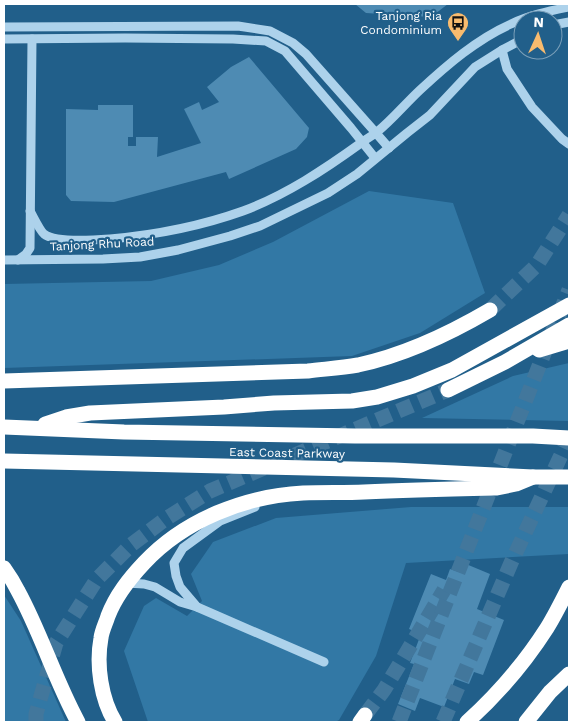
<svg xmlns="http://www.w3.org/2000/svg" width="573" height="726" font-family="'Work Sans',sans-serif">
	<rect width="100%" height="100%" fill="#215f8a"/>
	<g fill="#3278a5">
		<polygon points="369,191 453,203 485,293 420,333 352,356 4,368 4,284 151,281 219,265 273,242"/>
		<polygon points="569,363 569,421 422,418 513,376"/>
		<polygon points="411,507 569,507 569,554 406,563 376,656 339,720 335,722 148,722 124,651 144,606 156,598 187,616 202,601 191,574 213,542 276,518"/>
		<polygon points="4,595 21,621 66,722 4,722"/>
	</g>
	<g fill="#4e8bb3">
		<polygon points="355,4 448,4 431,17 366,13"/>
		<polygon points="249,57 309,128 307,137 296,149 229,179 226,172 114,202 71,201 66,195 66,109 98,110 98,105 133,105 133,137 128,137 128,146 136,146 136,137 158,137 157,157 201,143 184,109 199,102 202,110 219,102 207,87 231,67"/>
		<polygon points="466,564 490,574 477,609 504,620 483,675 474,672 469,684 455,679 444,707 420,698 415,711 398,704 414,664 410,663 421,634 409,629 431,574 446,580 450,569 462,573"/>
	</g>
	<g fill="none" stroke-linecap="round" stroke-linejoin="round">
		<g stroke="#42779c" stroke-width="15" stroke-dasharray="15 8" stroke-linecap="butt">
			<polyline points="490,310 537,265 569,215"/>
			<polyline points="365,715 384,690 444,590"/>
			<polyline points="36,722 36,714 56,643 97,579 131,545 164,520 210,491 448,390"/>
			<polyline points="399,722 569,290"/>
			<polyline points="443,722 511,563 569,438"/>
		</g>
		<g stroke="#add2eb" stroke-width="9">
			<polyline points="553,25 569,22"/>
			<polyline points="4,27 238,26 270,31 293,43 306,54 376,133 389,148"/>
			<polyline points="4,39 125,38 233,39 266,41 285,51 351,128 375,158"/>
			<polyline points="502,50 507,69 532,107 562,139 569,144"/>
			<path d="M 30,211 C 33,216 40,231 44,234 C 55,243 96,240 110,239 C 155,235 201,226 243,211 C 286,195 325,169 361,143 C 366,139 372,136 377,132 C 392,120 405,104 420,90 C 447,65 477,39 511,24 C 530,15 550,11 569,7"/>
			<polyline points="4,260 103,259 140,257 178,250 230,236 260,226 328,193 357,174 407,133 430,115 475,67 502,50 523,39"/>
			<polyline points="18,260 26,254 30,248 32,39"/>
			<polyline points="126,583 144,584 155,587 180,602 197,607 324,662"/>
			<polyline points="197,607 180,587 176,576 174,563 183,548 220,521 255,507"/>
		</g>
		<g stroke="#fff" stroke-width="15">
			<polyline points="539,350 569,341"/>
			<path d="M 4,381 L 308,371 C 324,369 341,368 358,365 C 405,355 449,334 490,310"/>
			<polyline points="448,390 505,362 569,325"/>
			<polyline points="45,424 66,417 90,413 224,407 274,403 352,401 377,397 413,386 452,370 569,305"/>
			<polyline points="4,427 124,432 355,436 533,436 569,438"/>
			<polyline points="4,461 394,470 533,477 569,477"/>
			<path d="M 4,568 C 9,575 14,583 18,591 C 41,633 55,680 78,722"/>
			<path d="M 115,722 C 101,699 96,665 101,638 C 102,630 106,623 108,616 C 116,595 129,579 144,563 C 184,520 245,496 303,493 C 324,492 344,493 364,492 C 408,490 453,489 497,488 L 516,484 L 533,477"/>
			<polyline points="360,722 365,715"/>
			<path d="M 467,722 C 498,694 524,664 547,628 C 555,615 562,601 569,587"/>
			<polyline points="526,722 550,692 569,674"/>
		</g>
	</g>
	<defs>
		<g id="bus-pin" transform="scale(1.125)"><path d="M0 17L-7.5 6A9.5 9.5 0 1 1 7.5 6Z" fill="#f8bb6e" stroke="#215f8a"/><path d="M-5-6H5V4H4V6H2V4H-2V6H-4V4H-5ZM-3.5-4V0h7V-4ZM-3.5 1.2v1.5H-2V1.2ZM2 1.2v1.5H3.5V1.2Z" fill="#111"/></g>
	</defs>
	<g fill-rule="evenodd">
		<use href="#bus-pin" x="458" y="23"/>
	</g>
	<g text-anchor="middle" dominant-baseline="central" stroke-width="4.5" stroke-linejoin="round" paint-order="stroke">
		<g font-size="12" fill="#fff" stroke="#215f8a" text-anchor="end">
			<text x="442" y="16">Tanjong Ria<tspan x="442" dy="14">Condominium</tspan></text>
		</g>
		<g font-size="12" fill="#fff" stroke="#215f8a">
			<text transform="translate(102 244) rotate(-3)">Tanjong Rhu Road</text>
			<text transform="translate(287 453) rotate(1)">East Coast Parkway</text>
		</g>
	</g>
	<rect width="573" height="726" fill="none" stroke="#ffffff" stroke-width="10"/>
	<g transform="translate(538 35) rotate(3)"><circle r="24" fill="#215f8a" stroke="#7a9fb9"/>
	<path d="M0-4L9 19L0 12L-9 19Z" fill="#f8bb6e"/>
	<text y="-8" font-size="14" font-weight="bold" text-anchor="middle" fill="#ffffff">N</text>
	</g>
</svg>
